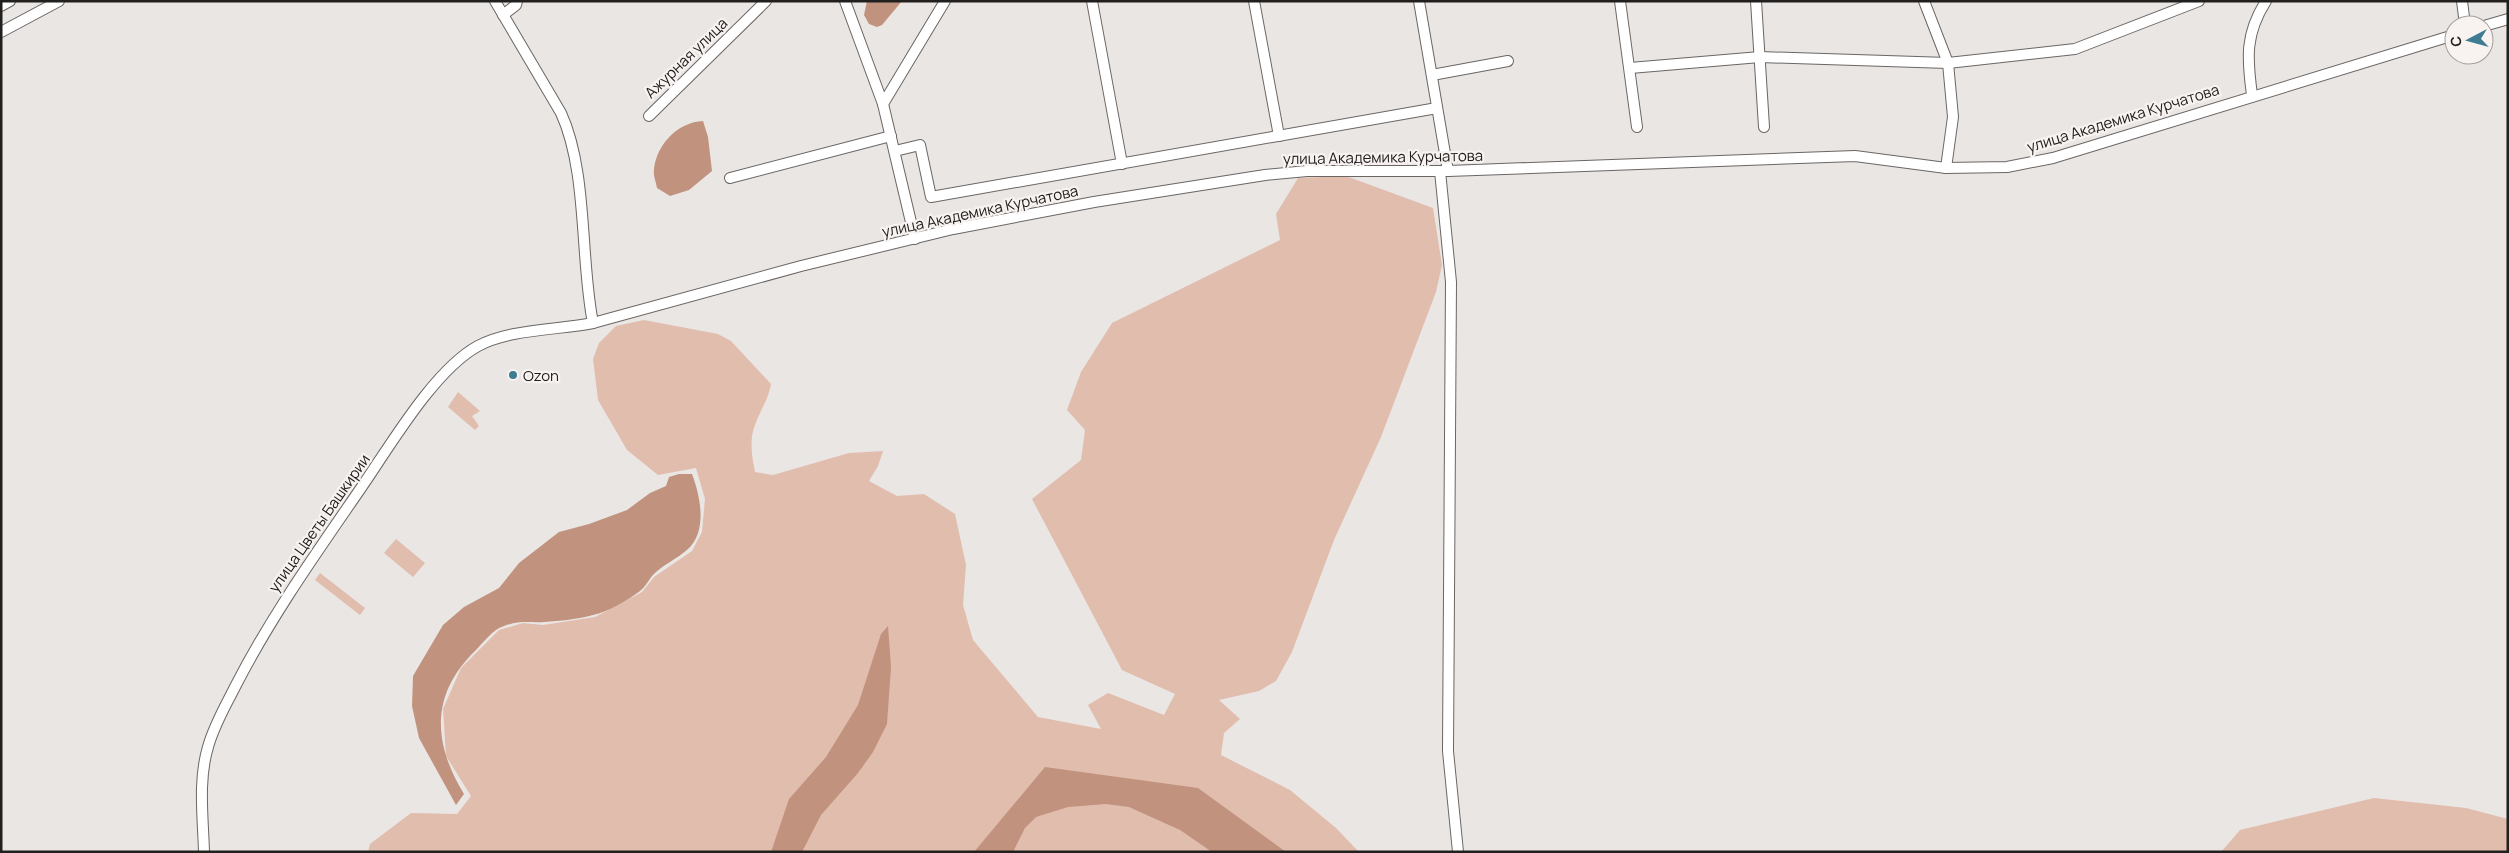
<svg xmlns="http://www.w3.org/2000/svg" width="2509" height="853" font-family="Manrope,sans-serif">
	<rect width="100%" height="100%" fill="#eae6e4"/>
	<g fill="#e1bdae">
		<path d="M 1346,176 L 1433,208 L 1442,265 L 1436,292 L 1381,437 L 1334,540 L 1292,652 L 1276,681 L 1259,691 L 1219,700 L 1240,719 L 1224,733 L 1221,755 L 1290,790 L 1336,828 L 1359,852 L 368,852 L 370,844 L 411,813 L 457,814 L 471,796 L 446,756 L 443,709 L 461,668 L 499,630 L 523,623 L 543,625 L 595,617 L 642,592 L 654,577 L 692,551 L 702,532 L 705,499 L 696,468 L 658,475 L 627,450 L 598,400 L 593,359 L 599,343 L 616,326 L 644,320 L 718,334 L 731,341 L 771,384 C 768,401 760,410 755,425 C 749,439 752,458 755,472 L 773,475 L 849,453 L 883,451 L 878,466 L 869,481 L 897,496 L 924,494 L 955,514 L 966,565 L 963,605 L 973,640 L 1038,717 L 1101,729 L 1088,705 L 1108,693 L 1164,715 L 1175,694 L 1122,670 L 1032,499 L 1081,460 L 1085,430 L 1067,410 L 1081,372 L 1112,323 L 1280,240 L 1276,214 L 1298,178 Z"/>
		<polygon points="458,392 480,411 472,416 479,426 475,430 448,407"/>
		<polygon points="396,539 425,563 413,577 384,553"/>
		<polygon points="320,573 365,608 360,615 315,580"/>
		<polygon points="2374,798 2466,808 2508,819 2508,852 2221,852 2240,830"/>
	</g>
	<g fill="#c1937e">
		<polygon points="867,1 902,1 882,25 877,27 869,24 864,15"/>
		<path d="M 703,121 L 708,137 L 712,171 L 689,190 L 670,196 L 657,188 C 656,182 653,175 654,169 C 657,144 678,122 703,121 Z"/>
		<path d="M 679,474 L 692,474 C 700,495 708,531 688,549 C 677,559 662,565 652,576 C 648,581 645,587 640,591 C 628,600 608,612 593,615 C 578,619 560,621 544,622 C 529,623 520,620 504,626 C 492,630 484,642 475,651 C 430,695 433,743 464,794 L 456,805 L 419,738 L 412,706 L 413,676 L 443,625 L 464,607 L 499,588 L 519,563 L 559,532 L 589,524 L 627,510 L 650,493 L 666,486 L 669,477 Z"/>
		<polygon points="888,626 891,667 887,724 873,752 858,773 821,815 802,852 771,852 789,799 826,757 858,705 881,634"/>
		<polygon points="1045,767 1198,788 1286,852 1212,852 1180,830 1129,807 1106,804 1068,807 1036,817 1025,828 1013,852 974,852"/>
	</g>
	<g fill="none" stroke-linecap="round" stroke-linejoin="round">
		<g stroke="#6a6664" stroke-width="12">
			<g id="minor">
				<path d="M 495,1 L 561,113 C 588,172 580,259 593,323 L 801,266 L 953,229 L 1094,202 L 1265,175 L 1307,171 L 1448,171 L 1855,156 L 1946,168 L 2007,167 L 2053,158 L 2454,35"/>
				<polyline points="845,1 883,104 915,239"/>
				<polyline points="1092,1 1122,164"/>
				<polyline points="1254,1 1279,136"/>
				<polyline points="1419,1 1448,171"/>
				<polyline points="1620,1 1637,127"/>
				<polyline points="1756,1 1764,127"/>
				<polyline points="1924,1 1948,63 1953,117 1946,168"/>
				<polyline points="2462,1 2465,25"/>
				<polyline points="1,6 10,1"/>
				<polyline points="503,15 516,5 517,1"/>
				<polyline points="2484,26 2508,19"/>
				<polyline points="1,32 59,1"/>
				<polyline points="1630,68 1760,57 1948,63 2075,49 2199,1"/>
				<polyline points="1432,75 1508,61"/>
				<path d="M 2252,95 C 2247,58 2245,34 2266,1"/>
				<polyline points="883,104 945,1"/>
				<polyline points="649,116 766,1"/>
				<polyline points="895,151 920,145 931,197 1437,108"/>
				<polyline points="1440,171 1451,282 1448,751 1458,852"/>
				<polyline points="730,178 891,136"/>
				<path d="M 204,852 C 203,817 198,780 208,747 C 214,725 226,705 236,685 C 272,615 317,552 361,488 C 390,446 434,370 478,346 C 510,329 558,330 593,323"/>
			</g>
		</g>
		<use href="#minor" stroke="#fff" stroke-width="10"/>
	</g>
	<circle fill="#3f7c92" stroke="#f8f3f1" stroke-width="2" cx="513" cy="375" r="5"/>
	<g text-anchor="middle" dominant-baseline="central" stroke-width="4.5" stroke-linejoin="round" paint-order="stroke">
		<g font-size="15" fill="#21201f" stroke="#f8f3f1">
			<text transform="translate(686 58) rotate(-44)">Ажурная улица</text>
			<text transform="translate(2123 118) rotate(-17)">улица Академика Курчатова</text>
			<text transform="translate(1383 157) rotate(-1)">улица Академика Курчатова</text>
			<text transform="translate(980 211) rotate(-12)">улица Академика Курчатова</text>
			<text transform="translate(319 523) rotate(-55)">улица Цветы Башкирии</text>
		</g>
		<g font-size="15" fill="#21201f" stroke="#f8f3f1" text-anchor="start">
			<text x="523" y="375">Ozon</text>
		</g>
	</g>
	<rect width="2509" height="853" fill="none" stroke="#21201f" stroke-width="5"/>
	<g transform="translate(2469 40) rotate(264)"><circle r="24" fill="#f8f3f1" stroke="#a29f9d"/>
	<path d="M0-4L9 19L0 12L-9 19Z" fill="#3f7c92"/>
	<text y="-8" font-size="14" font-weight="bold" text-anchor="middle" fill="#21201f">С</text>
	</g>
</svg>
